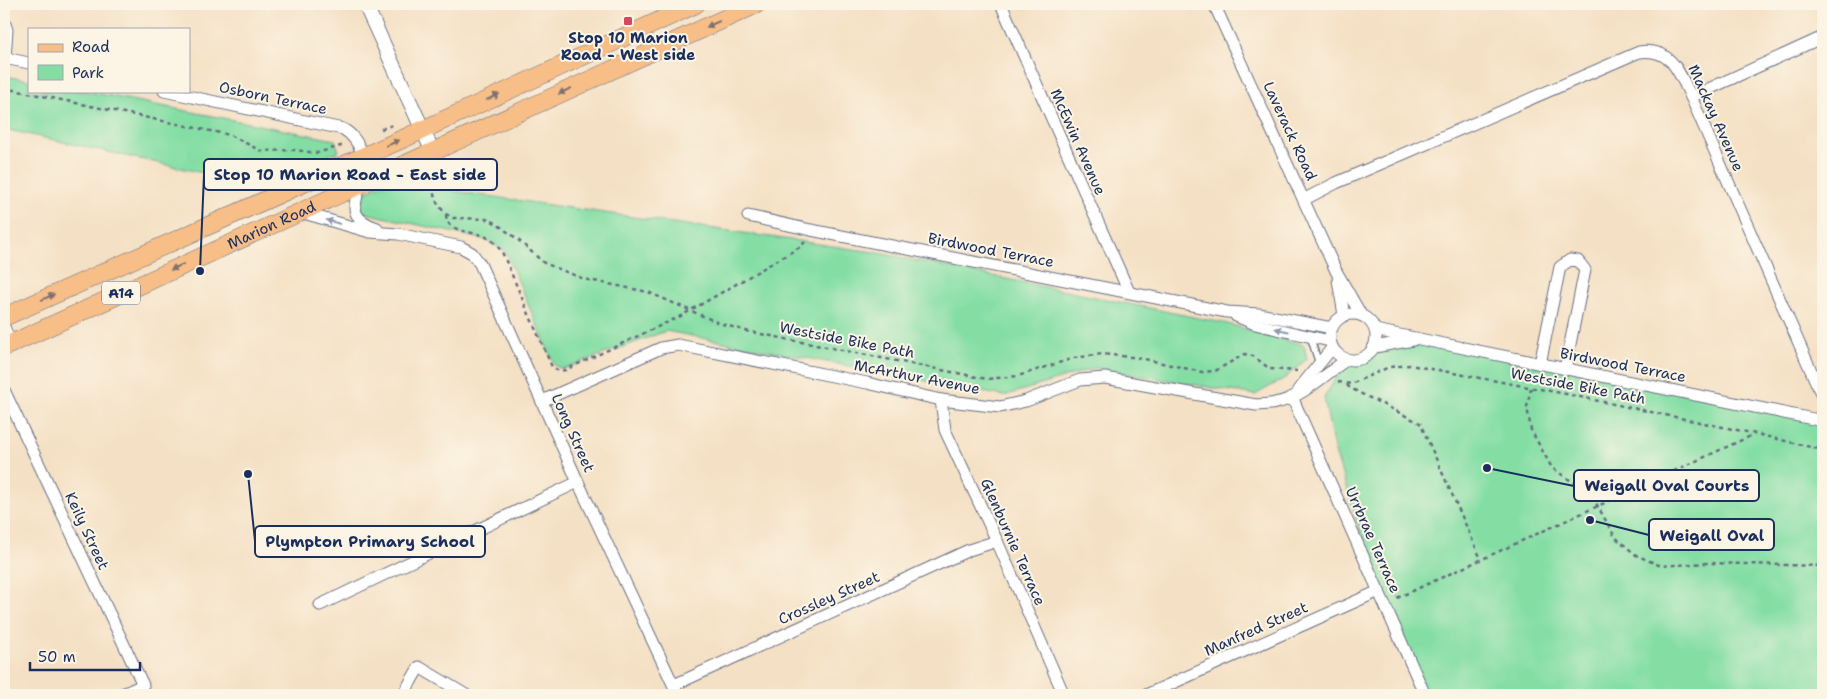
<svg xmlns="http://www.w3.org/2000/svg" width="1827" height="699" font-family="'Shantell Sans',sans-serif">
	<rect width="100%" height="100%" fill="#fcf5e5"/>
	<filter id="ink" filterUnits="userSpaceOnUse"><feTurbulence type="fractalNoise" baseFrequency=".02" numOctaves="2"/><feDisplacementMap in="SourceGraphic" scale="10" xChannelSelector="R" yChannelSelector="G"/><feConvolveMatrix kernelMatrix="1 2 1 2 8 2 1 2 1" color-interpolation-filters="sRGB"/></filter>
	<filter id="wash" filterUnits="userSpaceOnUse"><feTurbulence type="fractalNoise" baseFrequency=".0096" numOctaves="4" result="noise"/><feDisplacementMap in="SourceGraphic" scale="20" xChannelSelector="R" yChannelSelector="G"/><feGaussianBlur stdDeviation="1.12" result="paint"/><feColorMatrix in="noise" values="0 0 0 0 0 0 0 0 0 0 0 0 0 0 0 0 0 1.4 0 .05"/><feComposite in="paint" operator="in"/></filter>
	<g filter="url(#wash)">
		<rect width="100%" height="100%" fill="#f4e0c4"/>
		<g fill="#84dea4" stroke="#508681">
			<polygon points="4,76 29,80 29,91 85,91 335,140 339,151 258,185 4,129"/>
			<polygon points="429,163 453,191 874,252 1228,324 1304,345 1307,359 1285,378 1255,395 1095,368 1004,396 666,331 563,369 555,366 505,251 486,240 361,212 365,192"/>
			<path d="M 1417,339 L 1823,421 L 1823,695 L 1426,695 L 1379,591 L 1334,449 L 1324,398 L 1346,360 C 1360,360 1366,359 1375,347 Z"/>
		</g>
	</g>
	<g filter="url(#ink)">
		<g fill="none" stroke-linecap="round" stroke-linejoin="round">
			<g stroke="#676d82" stroke-width="8">
				<polyline id="service" points="1310,336 1319,364"/>
			</g>
			<g stroke="#676d82" stroke-width="13">
				<g id="minor">
					<polyline points="1001,4 1129,292"/>
					<polyline points="1214,4 1336,271 1361,315"/>
					<polyline points="4,21 7,30 5,58"/>
					<polyline points="4,58 29,63"/>
					<path d="M 164,91 L 343,129 C 354,135 358,145 364,155"/>
					<polyline points="1691,97 1823,37"/>
					<path d="M 360,186 C 352,209 351,219 377,228"/>
					<path d="M 1305,199 L 1336,183 L 1639,52 C 1671,47 1679,72 1691,97 L 1823,398 L 1823,409 L 1820,420"/>
					<polyline points="300,212 370,232 398,234 461,247 472,253 480,264 578,482 678,695"/>
					<polyline points="748,216 811,230 1227,312 1259,314 1332,328"/>
					<polyline points="1338,280 1344,315"/>
					<circle cx="1353" cy="337" r="23"/>
					<polyline points="1236,316 1255,324 1330,341"/>
					<polyline points="4,327 11,343"/>
					<polyline points="1375,330 1823,421"/>
					<polyline points="1375,347 1413,340"/>
					<polyline points="1540,364 1560,267 1570,260 1578,261 1585,270 1565,369"/>
					<polyline points="4,390 143,685 120,695"/>
					<polyline points="1298,390 1332,348"/>
					<polyline points="1292,397 1425,695"/>
					<polyline points="941,400 945,430 997,541 1064,695"/>
					<path d="M 542,401 L 661,348 L 678,345 L 867,383 L 941,400 L 1000,407 L 1026,401 L 1080,380 L 1105,378 L 1256,405 C 1262,404 1269,405 1275,403 C 1300,399 1326,374 1346,360"/>
					<polyline points="320,605 578,482"/>
					<polyline points="674,685 969,550 997,541"/>
					<polyline points="403,695 419,667 466,695"/>
					<polyline points="1146,695 1379,591"/>
				</g>
			</g>
			<g stroke="#676d82" stroke-width="16">
				<polyline id="tertiary" points="365,4 433,152"/>
			</g>
			<g stroke="#676d82" stroke-width="19">
				<g id="primary">
					<polyline points="4,317 407,137 696,4"/>
					<path id="s1" d="M 4,347 L 757,4"/>
				</g>
			</g>
			<g stroke="#676d82" stroke-width="2.5" stroke-dasharray="4 4" stroke-linecap="butt">
				<polyline points="4,88 230,135 261,151 295,150 317,153 344,145"/>
				<polyline points="381,129 395,124"/>
				<polyline points="425,171 438,205 446,214 453,218 486,219 494,222 516,238 544,263 584,279 648,292 719,323 746,331 987,379 1018,376 1074,358 1102,354 1140,358 1202,372 1215,371 1245,354 1253,356 1270,369 1297,371"/>
				<path d="M 446,215 C 446,234 475,230 488,238 C 494,241 498,247 502,252 L 552,367 L 559,371 L 565,370 L 681,316 L 800,247 L 805,242"/>
				<polyline points="1338,382 1351,384 1389,367 1410,365 1561,393 1756,434 1823,450"/>
				<polyline points="1347,385 1350,388 1420,423 1481,559"/>
				<polyline points="1531,388 1527,407 1531,430 1552,468 1591,494 1615,537 1636,555 1661,566 1707,563 1823,566"/>
				<polyline points="1397,598 1755,434"/>
			</g>
			<use href="#service" stroke="#fff" stroke-width="5.5"/>
			<use href="#minor" stroke="#fff" stroke-width="11"/>
			<use href="#tertiary" stroke="#fff" stroke-width="14"/>
			<use href="#primary" stroke="#f7be87" stroke-width="18"/>
		</g>
		<defs><path id="oneway-solid" d="M-6-.8H1V-3.2L6.5 0L1 3.2V.8H-6Z" transform="scale(1.25)"/></defs>
		<g fill="#7e6f70">
			<use href="#oneway-solid" transform="translate(713 24) rotate(155)"/>
			<use href="#oneway-solid" transform="translate(565 91) rotate(155)"/>
			<use href="#oneway-solid" transform="translate(493 97) rotate(-25)"/>
			<use href="#oneway-solid" transform="translate(393 143) rotate(-23)"/>
			<use href="#oneway-solid" transform="translate(177 267) rotate(155)"/>
			<use href="#oneway-solid" transform="translate(48 297) rotate(-24)"/>
		</g>
		<g fill="#8d97ae">
			<use href="#oneway-solid" transform="translate(333 222) rotate(-164)"/>
			<use href="#oneway-solid" transform="translate(1282 330) rotate(-167)"/>
		</g>
	</g>
	<rect fill="#d1495b" stroke="#fcf5e5" stroke-width="2" x="623" y="16" width="10" height="10" rx="2.5"/>
	<g text-anchor="middle" dominant-baseline="central" stroke-width="4" stroke-linejoin="round" paint-order="stroke">
		<rect fill="#fcf5e5" stroke="#5e6a86" stroke-width="1" x="102" y="281.5" width="38" height="23" rx="4"/>
		<g font-size="14" font-weight="bold" fill="#1b2f5e">
			<text x="121" y="293">A14</text>
		</g>
		<g font-size="15" font-weight="bold" fill="#1b2f5e" stroke="#fcf5e5">
			<text x="628" y="38">Stop 10 Marion<tspan x="628" dy="17">Road - West side</tspan></text>
		</g>
		<g font-size="15" fill="#1b2f5e" stroke="#fcf5e5">
			<text transform="translate(273 98) rotate(12)">Osborn Terrace</text>
			<text transform="translate(1716 118) rotate(66)">Mackay Avenue</text>
			<text transform="translate(1290 131) rotate(65)">Laverack Road</text>
			<text transform="translate(1078 142) rotate(66)">McEwin Avenue</text>
			<text stroke="none"><textPath href="#s1" startOffset="294">Marion Road</textPath></text>
			<text transform="translate(991 250) rotate(11)">Birdwood Terrace</text>
			<text transform="translate(847 340) rotate(11)">Westside Bike Path</text>
			<text transform="translate(1623 365) rotate(11)">Birdwood Terrace</text>
			<text transform="translate(917 377) rotate(11)">McArthur Avenue</text>
			<text transform="translate(1578 386) rotate(11)">Westside Bike Path</text>
			<text transform="translate(573 433) rotate(66)">Long Street</text>
			<text transform="translate(87 531) rotate(65)">Keily Street</text>
			<text transform="translate(1373 540) rotate(66)">Urrbrae Terrace</text>
			<text transform="translate(1013 542) rotate(66)">Glenburnie Terrace</text>
			<text transform="translate(829 598) rotate(-24)">Crossley Street</text>
			<text transform="translate(1256 629) rotate(-24)">Manfred Street</text>
		</g>
	</g>
	<path fill="none" stroke="#1b2f5e" stroke-width="2" d="M200 271L204 174M1487 468L1574 486M1590 520L1649 535M248 474L255 541"/>
	<g fill="#1b2f5e" stroke="#fcf5e5" stroke-width="2">
		<circle cx="200" cy="271" r="5"/>
		<circle cx="1487" cy="468" r="5"/>
		<circle cx="1590" cy="520" r="5"/>
		<circle cx="248" cy="474" r="5"/>
	</g>
	<g fill="#fcf5e5" stroke="#1b2f5e" stroke-width="2">
		<rect x="204" y="159" width="293" height="31" rx="5"/>
		<rect x="1574" y="470" width="185" height="31" rx="5"/>
		<rect x="1649" y="519" width="125" height="31" rx="5"/>
		<rect x="255" y="526" width="230" height="31" rx="5"/>
	</g>
	<g font-size="16" text-anchor="middle" font-weight="bold" fill="#1b2f5e">
		<text x="350" y="180">Stop 10 Marion Road - East side</text>
		<text x="1667" y="491">Weigall Oval Courts</text>
		<text x="1712" y="541">Weigall Oval</text>
		<text x="370" y="547">Plympton Primary School</text>
	</g>
	<rect width="1827" height="699" fill="none" stroke="#fcf5e5" stroke-width="20"/>
	<rect x="28" y="28" width="162" height="65" fill="#fcf5e5" stroke="#a2a6af"/>
	<rect x="38" y="44" width="25" height="8" fill="#f7be87" stroke="#a2a6af"/>
	<text x="72" y="52" font-size="15" fill="#1b2f5e">Road</text>
	<rect x="38" y="65" width="25" height="15" fill="#84dea4" stroke="#a2a6af"/>
	<text x="72" y="78" font-size="15" fill="#1b2f5e">Park</text>
	<path d="M30 662v8h110v-8" fill="none" stroke="#1b2f5e" stroke-width="2.5"/>
	<text x="38" y="662" font-size="15" fill="#1b2f5e" stroke="#fcf5e5" stroke-width="4" paint-order="stroke">50 m</text>
</svg>
